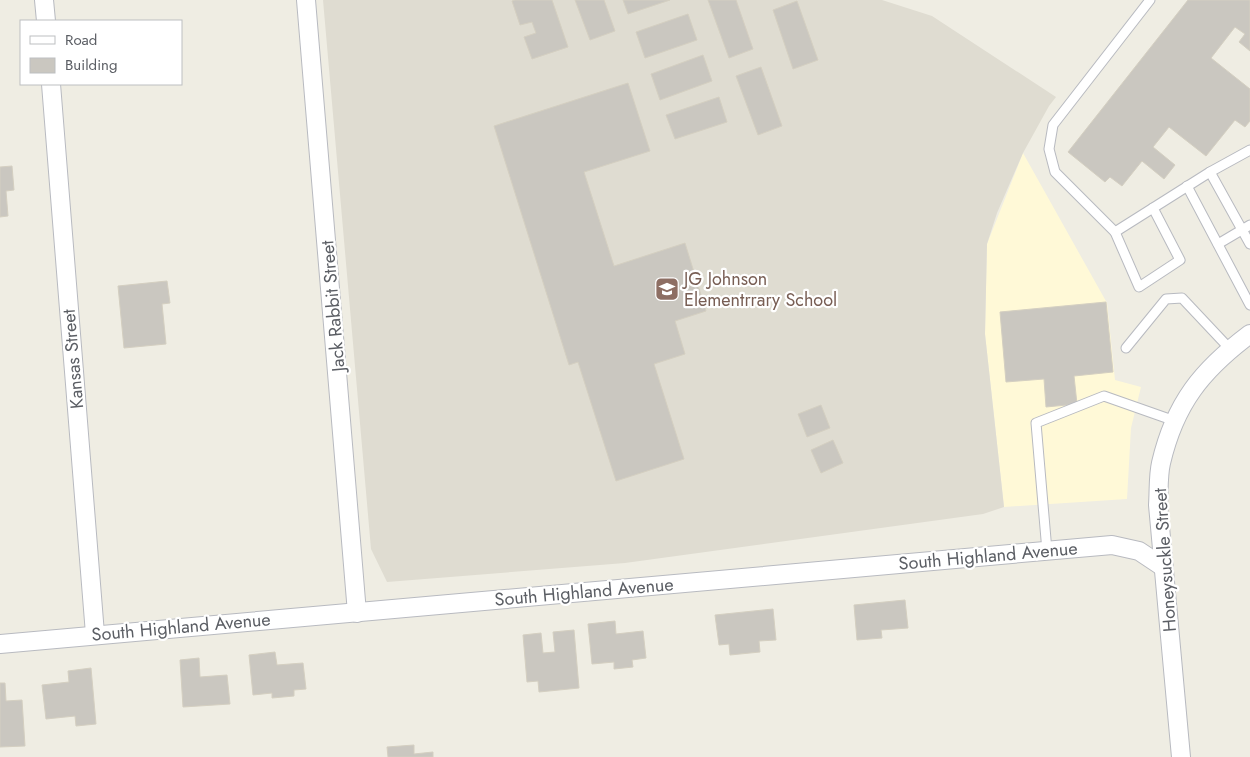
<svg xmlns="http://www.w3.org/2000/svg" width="1250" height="757" font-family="Jost,sans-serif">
	<rect width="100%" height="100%" fill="#efede3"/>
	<polygon fill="#fff9d7" points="1023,153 1107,303 1115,380 1141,387 1131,428 1127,499 1004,507 985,334 987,244"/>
	<polygon fill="#dfdcd1" points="323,0 882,0 932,16 1056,97 1049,106 1023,153 997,213 987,244 985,334 1004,507 983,514 625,563 387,582 371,549"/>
	<g fill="#cac7c0" stroke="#d4cfc1">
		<polygon points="515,0 552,0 568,47 532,59 524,37 536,33 532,22 520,25 512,1"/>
		<polygon points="575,0 604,0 615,31 590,40"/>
		<polygon points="623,0 670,0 628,14"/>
		<polygon points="708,0 736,0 753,49 729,58"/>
		<polygon points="1188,0 1250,0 1250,51 1239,42 1245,34 1235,27 1211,58 1250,89 1250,121 1245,127 1235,120 1206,156 1169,127 1153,147 1175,165 1164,179 1142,161 1122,186 1110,177 1105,182 1068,152"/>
		<polygon points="797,1 818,60 793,69 773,10"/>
		<polygon points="688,14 697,40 645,58 636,32"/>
		<polygon points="703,55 712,81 660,100 651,74"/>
		<polygon points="761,67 782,126 758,135 736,76"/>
		<polygon points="628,83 650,151 584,172 614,266 685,243 706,311 675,321 685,354 654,364 684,459 616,481 578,362 569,365 494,126"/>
		<polygon points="719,97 727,122 675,139 666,115"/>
		<polygon points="12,166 14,190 6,191 8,216 0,217 0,167"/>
		<polygon points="167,281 170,303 162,304 166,344 124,348 118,286"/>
		<polygon points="1106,302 1113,372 1074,376 1077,404 1046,407 1044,379 1006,382 1000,312"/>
		<polygon points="821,405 830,428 807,437 798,414"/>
		<polygon points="833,440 843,463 821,473 811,450"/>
		<polygon points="905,600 908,628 881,630 882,638 857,640 854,605"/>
		<polygon points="773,609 776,640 759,641 760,652 730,655 729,644 719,645 715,615"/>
		<polygon points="615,621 616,634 643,631 646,658 632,660 633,667 614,669 614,662 592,664 588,624"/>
		<polygon points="574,630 579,688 539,692 538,681 527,682 523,635 541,633 543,653 555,652 553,632"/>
		<polygon points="275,652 277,665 303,663 306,689 294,690 294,696 272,698 272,693 253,695 249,655"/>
		<polygon points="199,658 200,677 227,675 230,704 183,707 180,660"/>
		<polygon points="91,668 96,724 76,726 75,716 46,719 42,685 69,682 68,671"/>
		<polygon points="0,683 5,683 6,701 22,700 25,746 0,747"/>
		<polygon points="414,745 414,754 433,752 433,757 388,757 387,747"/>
	</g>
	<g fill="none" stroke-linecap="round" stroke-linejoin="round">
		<g stroke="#b8bac0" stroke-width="11">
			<g id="service">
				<polyline points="1150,0 1053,125 1049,149 1055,172 1115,232 1139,287 1180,260 1153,208"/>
				<polyline points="1250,150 1210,172 1250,244"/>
				<polyline points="1187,186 1250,305"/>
				<polyline points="1115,232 1210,172"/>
				<polyline points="1218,244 1250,225"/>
				<polyline points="1126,348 1166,299 1182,298 1230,349"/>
				<polyline points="1047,551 1036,423 1104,396 1175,421"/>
			</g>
		</g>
		<g stroke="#b8bac0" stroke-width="20">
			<g id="minor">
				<polyline points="44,0 46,21"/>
				<polyline points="306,0 357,613"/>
				<polyline points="51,84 95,634"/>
				<polyline points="0,644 1112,545 1139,551 1163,567"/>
				<path d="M 1181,757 L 1158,505 C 1159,491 1158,476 1161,463 C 1175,403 1202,370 1250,334"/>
			</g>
		</g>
		<use href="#service" stroke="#fff" stroke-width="9"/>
		<use href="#minor" stroke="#fff" stroke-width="18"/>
	</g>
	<defs>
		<g id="school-square" transform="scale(1.25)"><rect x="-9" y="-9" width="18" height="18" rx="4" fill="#8d6e63" stroke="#fff"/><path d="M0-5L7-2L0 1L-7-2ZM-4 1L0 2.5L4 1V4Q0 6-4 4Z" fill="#fff"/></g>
	</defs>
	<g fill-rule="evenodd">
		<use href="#school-square" x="667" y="289"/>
	</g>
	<g text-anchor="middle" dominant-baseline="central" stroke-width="4.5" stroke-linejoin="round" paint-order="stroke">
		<g font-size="18" fill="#785e54" stroke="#fff" text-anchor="start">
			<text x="684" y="279">JG Johnson<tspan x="684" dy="21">Elementrrary School</tspan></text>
		</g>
		<g font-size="18" fill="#5b5e64" stroke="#fff">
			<text transform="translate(333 306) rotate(-95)">Jack Rabbit Street</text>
			<text transform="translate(73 359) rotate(-95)">Kansas Street</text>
			<text transform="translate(988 556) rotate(-5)">South Highland Avenue</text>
			<text transform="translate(1165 560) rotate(-94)">Honeysuckle Street</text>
			<text transform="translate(584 592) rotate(-5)">South Highland Avenue</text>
			<text transform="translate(181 627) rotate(-5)">South Highland Avenue</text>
		</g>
	</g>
	<rect x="20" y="20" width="162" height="65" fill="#ffffff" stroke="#bdbfc1"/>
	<rect x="30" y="36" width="25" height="8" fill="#ffffff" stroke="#bdbfc1"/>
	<text x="65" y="45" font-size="15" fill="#5b5e64">Road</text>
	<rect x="30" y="58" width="25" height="15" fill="#cac7c0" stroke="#bdbfc1"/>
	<text x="65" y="70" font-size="15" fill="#5b5e64">Building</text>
</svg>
